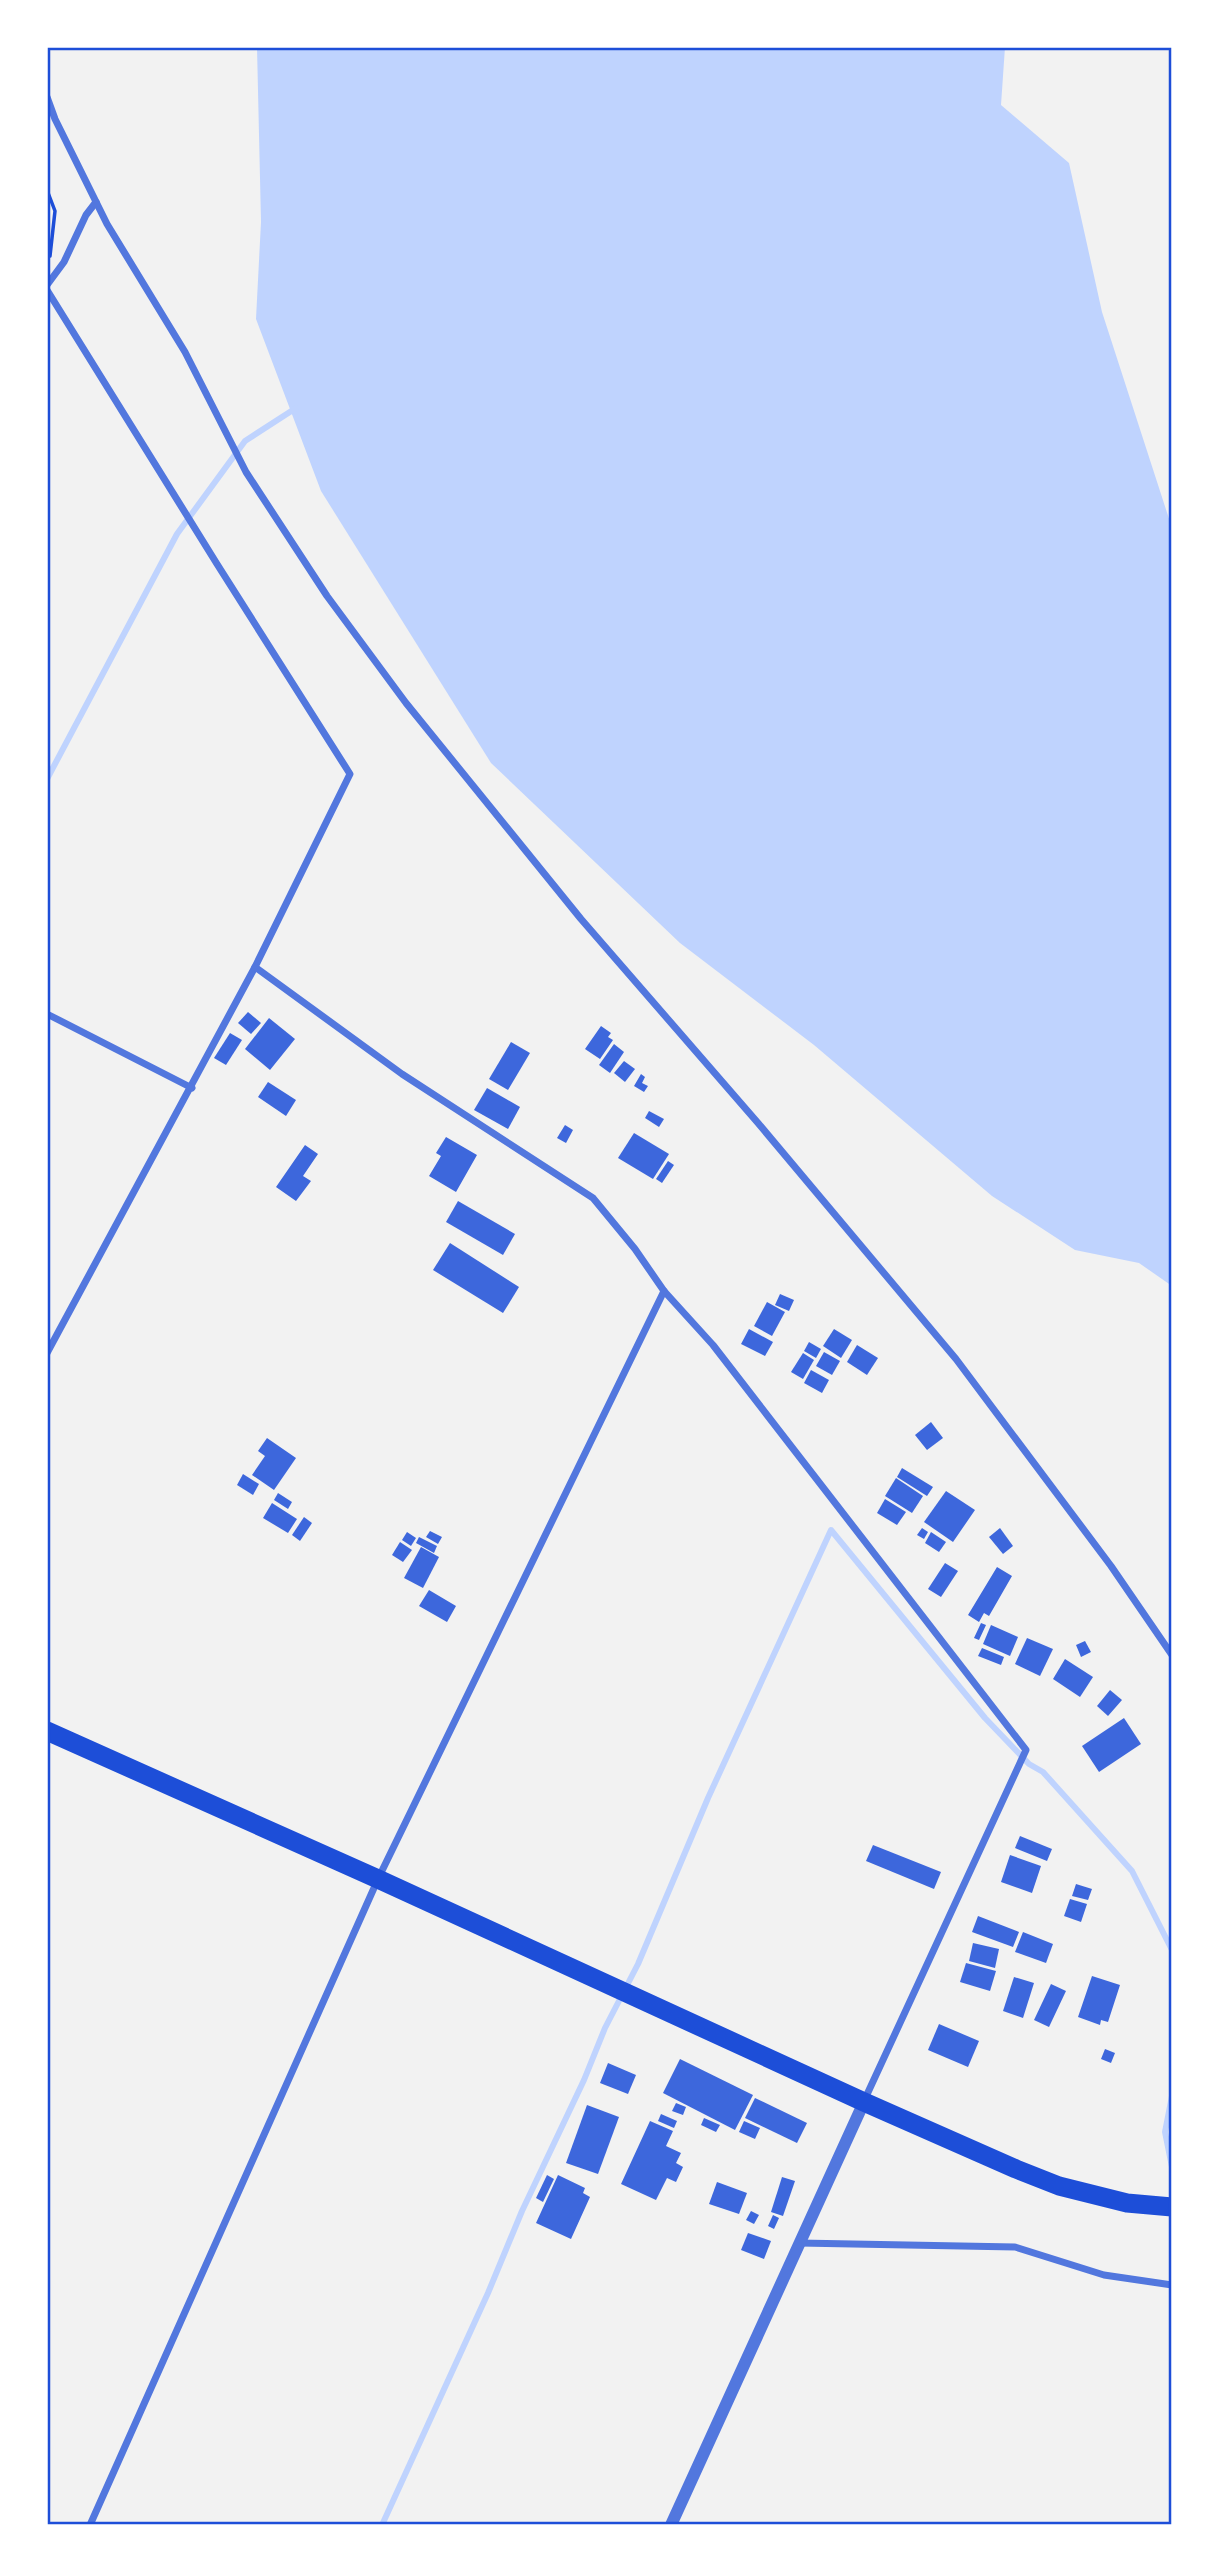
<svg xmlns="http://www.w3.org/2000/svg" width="1219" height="2572" font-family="Jost,sans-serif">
	<rect width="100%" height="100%" fill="#f2f2f2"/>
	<polygon fill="#bfd3fe" points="257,47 1005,47 1001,105 1069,163 1102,312 1172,528 1172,1286 1139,1263 1075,1250 992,1196 814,1045 680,943 491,763 321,491 256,319 261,222"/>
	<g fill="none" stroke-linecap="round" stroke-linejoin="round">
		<g stroke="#bfd3fe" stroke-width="6">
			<polyline points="47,779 177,534 245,441 296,408"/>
			<polyline points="1172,2096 1165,2132 1172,2167"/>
			<polyline points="382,2525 488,2293 522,2211 584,2080 605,2028 638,1964 708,1798 831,1530 985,1718 1029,1764 1043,1772 1132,1871 1172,1950"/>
		</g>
	</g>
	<g fill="#3d67dc">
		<polygon points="248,1012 261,1023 251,1034 238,1023"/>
		<polygon points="269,1018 295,1039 270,1070 245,1049"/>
		<polygon points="601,1026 611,1033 608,1037 613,1040 600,1059 585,1049"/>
		<polygon points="230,1033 242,1040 226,1065 214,1058"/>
		<polygon points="511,1042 530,1053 508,1090 489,1079"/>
		<polygon points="614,1044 624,1052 610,1073 599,1065"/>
		<polygon points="624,1061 635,1069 625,1082 614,1073"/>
		<polygon points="641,1074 645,1077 642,1083 648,1086 644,1092 634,1086"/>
		<polygon points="268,1082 296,1100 286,1116 258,1097"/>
		<polygon points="487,1088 520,1107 508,1129 474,1110"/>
		<polygon points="649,1111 664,1119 659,1127 645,1118"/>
		<polygon points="565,1125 573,1130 566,1143 557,1138"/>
		<polygon points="634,1133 669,1154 653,1179 618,1158"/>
		<polygon points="446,1137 477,1155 456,1192 429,1176 441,1156 436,1153"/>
		<polygon points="305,1145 318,1154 303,1176 311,1181 296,1201 276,1187"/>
		<polygon points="668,1161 674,1165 662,1183 656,1179"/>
		<polygon points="458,1201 515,1234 503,1255 446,1222"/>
		<polygon points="450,1243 519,1287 503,1313 433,1270"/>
		<polygon points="780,1294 794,1300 789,1311 775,1305"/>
		<polygon points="767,1302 785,1312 772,1336 754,1326"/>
		<polygon points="749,1329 773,1342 765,1356 741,1344"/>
		<polygon points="834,1329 852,1340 841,1358 823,1346"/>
		<polygon points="809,1342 821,1349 816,1358 804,1351"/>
		<polygon points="857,1345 878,1358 867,1375 847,1362"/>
		<polygon points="824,1352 840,1361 832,1375 816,1366"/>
		<polygon points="803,1353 814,1360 803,1379 791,1372"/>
		<polygon points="811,1370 829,1380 822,1393 804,1383"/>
		<polygon points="931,1422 943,1438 927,1450 915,1435"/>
		<polygon points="267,1438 296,1458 274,1490 252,1475 265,1456 258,1451"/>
		<polygon points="902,1468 933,1487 927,1496 897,1477"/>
		<polygon points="243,1474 259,1484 253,1495 237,1485"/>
		<polygon points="896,1478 923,1496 912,1513 885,1496"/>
		<polygon points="946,1491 975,1510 953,1542 924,1522"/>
		<polygon points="278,1493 292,1502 288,1509 274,1500"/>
		<polygon points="885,1499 906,1512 897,1525 877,1513"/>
		<polygon points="272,1503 297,1519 288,1533 263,1518"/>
		<polygon points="304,1517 312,1523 300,1541 292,1535"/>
		<polygon points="922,1528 928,1532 924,1539 917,1535"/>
		<polygon points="1000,1528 1013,1546 1003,1554 989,1537"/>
		<polygon points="430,1531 442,1537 438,1544 426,1537"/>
		<polygon points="407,1532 416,1538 411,1546 402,1540"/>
		<polygon points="931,1532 946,1542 939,1552 925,1543"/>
		<polygon points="419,1537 437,1546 434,1553 416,1543"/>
		<polygon points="400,1542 412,1550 403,1562 392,1555"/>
		<polygon points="421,1547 439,1557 423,1588 404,1578"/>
		<polygon points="945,1563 958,1571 941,1597 928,1589"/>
		<polygon points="997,1567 1012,1576 989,1616 984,1613 979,1622 968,1615"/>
		<polygon points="429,1590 456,1606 447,1622 419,1606"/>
		<polygon points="981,1623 986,1625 979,1640 974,1638"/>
		<polygon points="991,1625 1018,1637 1010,1656 983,1644"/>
		<polygon points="1027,1638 1053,1649 1040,1676 1015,1664"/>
		<polygon points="1085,1641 1091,1652 1081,1657 1076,1645"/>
		<polygon points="982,1648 1004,1657 1001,1665 978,1656"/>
		<polygon points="1065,1659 1093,1677 1080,1697 1053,1679"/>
		<polygon points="1110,1690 1122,1700 1108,1716 1097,1706"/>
		<polygon points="1124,1718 1141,1744 1099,1772 1082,1746"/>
		<polygon points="1020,1836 1052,1849 1047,1861 1015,1848"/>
		<polygon points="873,1845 941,1872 934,1889 866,1861"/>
		<polygon points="1010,1855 1041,1866 1032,1893 1001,1882"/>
		<polygon points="1076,1884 1092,1889 1088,1900 1072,1896"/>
		<polygon points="1070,1899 1087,1904 1081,1922 1064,1916"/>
		<polygon points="978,1916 1019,1932 1013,1947 972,1932"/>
		<polygon points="1023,1932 1053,1944 1046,1963 1015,1952"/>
		<polygon points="973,1943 999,1949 995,1968 969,1961"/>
		<polygon points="966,1963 996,1971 990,1991 960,1982"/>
		<polygon points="1092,1976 1120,1985 1108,2022 1101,2020 1100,2025 1078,2017"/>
		<polygon points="1014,1977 1034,1983 1023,2018 1003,2011"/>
		<polygon points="1051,1984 1066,1991 1049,2027 1034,2020"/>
		<polygon points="939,2024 979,2041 968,2067 928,2050"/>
		<polygon points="1105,2049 1115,2053 1111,2063 1101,2059"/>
		<polygon points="680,2059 753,2095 735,2130 663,2093"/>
		<polygon points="608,2063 636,2075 628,2094 600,2083"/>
		<polygon points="755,2098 807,2123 797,2143 745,2118"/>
		<polygon points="676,2103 686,2107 683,2115 672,2111"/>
		<polygon points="587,2105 619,2117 598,2174 566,2163"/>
		<polygon points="661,2114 677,2121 674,2128 658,2121"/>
		<polygon points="704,2118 720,2125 716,2132 701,2125"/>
		<polygon points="650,2121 673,2131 666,2146 681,2153 676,2163 683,2167 676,2182 667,2178 656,2200 621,2184"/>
		<polygon points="744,2121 760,2128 755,2139 739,2132"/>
		<polygon points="547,2175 554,2179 543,2202 536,2198"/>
		<polygon points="558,2175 585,2188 583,2193 590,2197 571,2239 536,2223"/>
		<polygon points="782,2177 795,2181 783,2216 771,2212"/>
		<polygon points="717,2182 747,2193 739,2214 709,2204"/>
		<polygon points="751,2211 759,2215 754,2224 746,2220"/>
		<polygon points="773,2215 779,2218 774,2229 768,2226"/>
		<polygon points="748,2233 771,2241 764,2259 741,2250"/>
	</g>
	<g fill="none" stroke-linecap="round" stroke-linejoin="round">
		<polyline stroke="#1d4ed8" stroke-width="3.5" points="47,190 55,211 50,256"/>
		<g stroke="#5277de" stroke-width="7">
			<polyline points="47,97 55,119 107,224 185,352 246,472 327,596 406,703 581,919 758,1123 956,1359 1111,1566 1172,1655"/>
			<polyline points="47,285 64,262 86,215 96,202"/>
			<polyline points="47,290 217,564 350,774 255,967 47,1353"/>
			<polyline points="255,967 402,1074 593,1198 635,1249 664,1291 713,1345 1026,1750 864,2101"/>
			<polyline points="47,1014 192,1088"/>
			<polyline points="799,2243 1015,2247 1104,2275 1172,2285"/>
			<polyline points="90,2525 378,1879 664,1291"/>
		</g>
		<polyline stroke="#5277de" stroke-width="12" points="671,2525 864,2102"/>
		<polyline stroke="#1d4ed8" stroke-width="19" points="47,1731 378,1879 864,2102 1016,2169 1059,2186 1127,2203 1172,2207"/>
	</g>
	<rect width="1219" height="2572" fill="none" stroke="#ffffff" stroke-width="98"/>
	<rect x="49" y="49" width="1121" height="2474" fill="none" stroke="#1d4ed8" stroke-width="2.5"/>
</svg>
